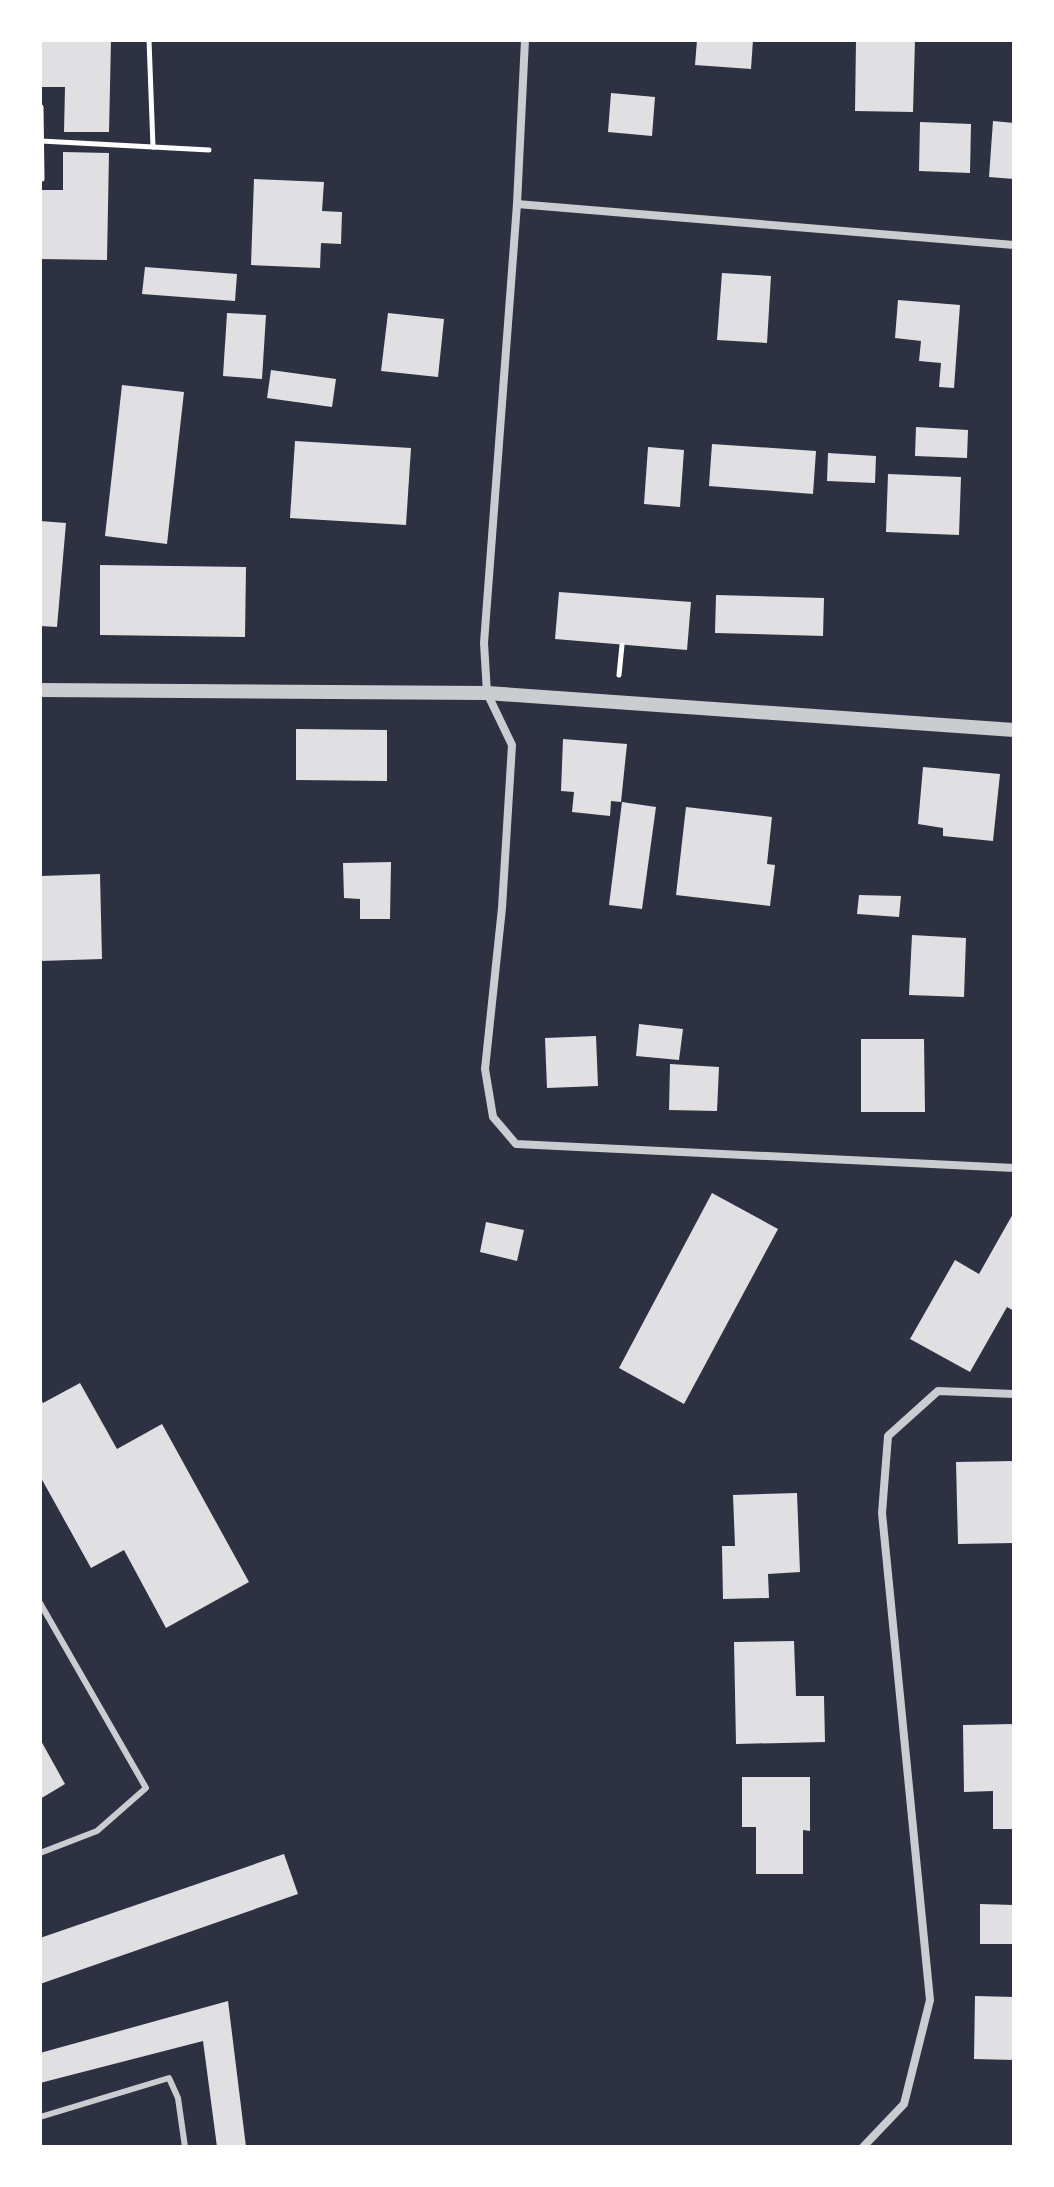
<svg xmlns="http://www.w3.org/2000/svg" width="1054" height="2187" font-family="'Noto Sans',sans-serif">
	<rect width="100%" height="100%" fill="#2d3142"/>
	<g fill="#e0e0e3">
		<polygon points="40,40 111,40 109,132 64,132 65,87 40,87"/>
		<polygon points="697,40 753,40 751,69 695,65"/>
		<polygon points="856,40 915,40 913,112 855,111"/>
		<polygon points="611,93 655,97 652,136 608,132"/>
		<polygon points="993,121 1014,123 1014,179 989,177"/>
		<polygon points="920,122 971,124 970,173 919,171"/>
		<polygon points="63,152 109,153 107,260 40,259 40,190 63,190"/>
		<polygon points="254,179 324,182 322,211 342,212 341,244 321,243 320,268 251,265"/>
		<polygon points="145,267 237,274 235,301 142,294"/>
		<polygon points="722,273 771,276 767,343 717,340"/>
		<polygon points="898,300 960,305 954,388 939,387 941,363 919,361 921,341 895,338"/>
		<polygon points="227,313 266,315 262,379 223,376"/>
		<polygon points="388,313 444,319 438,377 381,371"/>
		<polygon points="271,370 336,379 332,407 267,398"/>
		<polygon points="122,385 184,392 167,544 105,536"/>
		<polygon points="916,427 968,430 967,458 915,456"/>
		<polygon points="295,441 411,448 406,525 290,518"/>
		<polygon points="712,444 816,451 813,494 709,486"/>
		<polygon points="648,447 684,450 680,507 644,504"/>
		<polygon points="828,453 876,456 875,483 827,481"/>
		<polygon points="888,474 961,477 959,535 886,532"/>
		<polygon points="40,521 66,523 57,627 40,626"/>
		<polygon points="100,565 246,567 245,637 100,635"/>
		<polygon points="559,592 691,602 687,650 555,639"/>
		<polygon points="716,595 824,598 823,636 715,633"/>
		<polygon points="296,729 387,730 387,781 296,780"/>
		<polygon points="563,739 627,744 621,802 611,801 610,816 572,812 574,792 561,791"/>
		<polygon points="923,767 1000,774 993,841 943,836 943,828 918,824"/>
		<polygon points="622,802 656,807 642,909 609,905"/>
		<polygon points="686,807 772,817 767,864 775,865 770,906 676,895"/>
		<polygon points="391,862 390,919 360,919 360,899 344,898 343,863"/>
		<polygon points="100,874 102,959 40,961 40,876"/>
		<polygon points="859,895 901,896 899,917 857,914"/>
		<polygon points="912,935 966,938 964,997 909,995"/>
		<polygon points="639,1024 683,1029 679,1060 636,1056"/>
		<polygon points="596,1036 598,1086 547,1088 545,1038"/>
		<polygon points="861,1039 924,1039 925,1112 861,1112"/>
		<polygon points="670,1064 719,1067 717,1111 669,1110"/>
		<polygon points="712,1193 778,1229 684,1404 619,1368"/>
		<polygon points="1014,1212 1014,1311 1007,1307 970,1372 910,1339 955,1260 979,1274"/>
		<polygon points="486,1222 524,1230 517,1261 480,1252"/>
		<polygon points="80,1383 117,1449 162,1424 249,1582 166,1628 124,1550 91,1568 40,1476 40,1397 43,1403"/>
		<polygon points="1014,1461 1014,1543 958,1544 956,1462"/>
		<polygon points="797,1493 800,1572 768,1574 769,1598 723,1599 722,1546 735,1546 733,1495"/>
		<polygon points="794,1641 796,1696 824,1696 825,1742 736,1744 734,1642"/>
		<polygon points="1014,1724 1014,1829 993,1829 993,1791 964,1792 963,1725"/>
		<polygon points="40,1739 65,1784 40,1799"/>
		<polygon points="742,1777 810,1777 810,1831 803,1830 803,1874 756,1874 756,1827 742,1827"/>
		<polygon points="284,1854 298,1894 40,1984 40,1938"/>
		<polygon points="980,1904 1014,1905 1014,1944 980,1944"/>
		<polygon points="975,1996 1014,1997 1014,2060 974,2059"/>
		<polygon points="228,2001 246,2147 217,2147 203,2041 40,2083 40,2053"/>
	</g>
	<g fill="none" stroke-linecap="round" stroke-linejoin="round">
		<g stroke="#fff" stroke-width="5">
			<polyline points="149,40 153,147"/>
			<polyline points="41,107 42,179"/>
			<polyline points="41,141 209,150"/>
			<polyline points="619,675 622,645"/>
		</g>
		<g stroke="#caccd0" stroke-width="6">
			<polyline points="40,1603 146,1788 97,1831 40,1853"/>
			<polyline points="40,2117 169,2078 178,2098 185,2147"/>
		</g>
		<g stroke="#caccd0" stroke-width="8">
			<polyline points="525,40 517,204 484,643 487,693 512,745 502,908 485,1069 493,1117 516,1144 1014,1168"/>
			<polyline points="517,204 1014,245"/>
			<polyline points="863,2147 904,2104 930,2000 882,1513 888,1436 938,1391 1014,1394"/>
		</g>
		<polyline stroke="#caccd0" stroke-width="14" points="40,690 487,693 1014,730"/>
	</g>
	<rect width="1054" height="2187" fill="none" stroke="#ffffff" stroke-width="84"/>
</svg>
